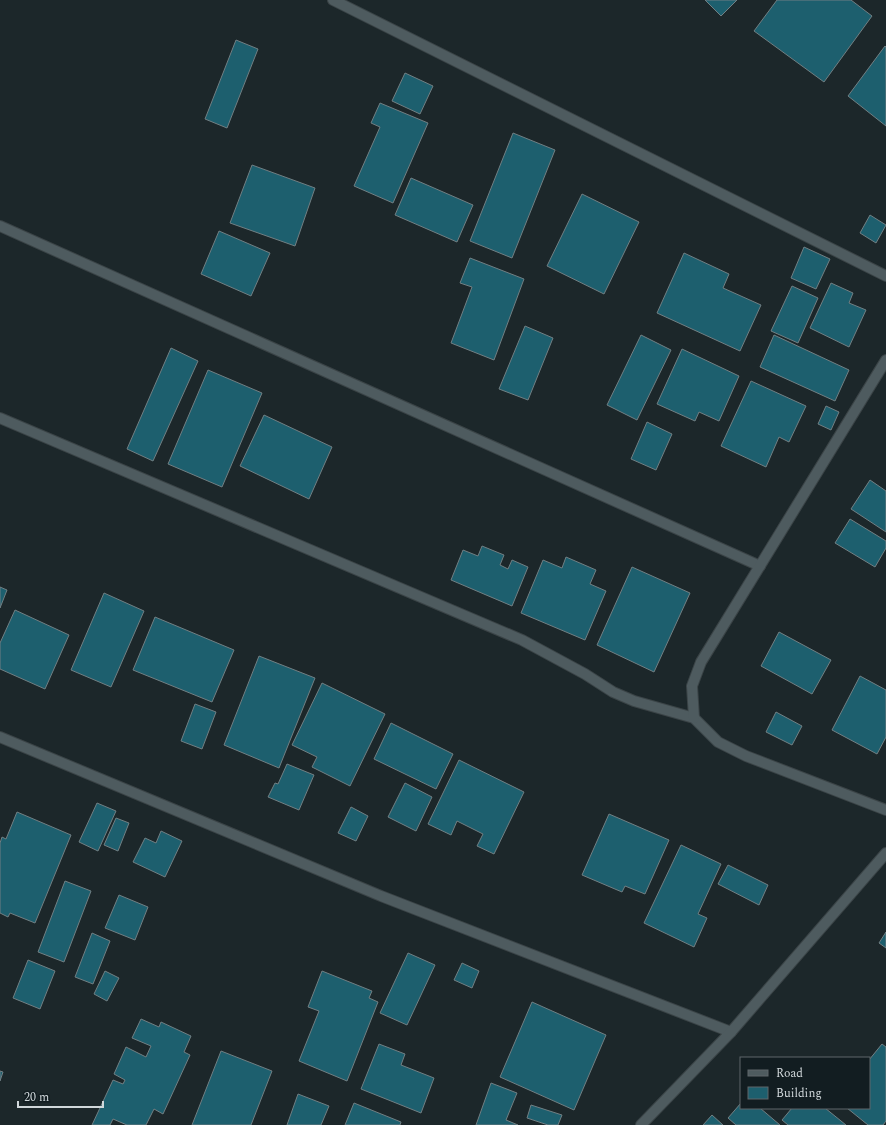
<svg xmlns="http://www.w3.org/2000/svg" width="886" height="1125" font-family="Spectral,serif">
	<rect width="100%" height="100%" fill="#1c272a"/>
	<g fill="#1d5f6e" stroke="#717f83">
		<polygon points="705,0 737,0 721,16"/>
		<polygon points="777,0 851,0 872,16 824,82 754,31"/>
		<polygon points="236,40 258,49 227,128 205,119"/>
		<polygon points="885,46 886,47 886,126 848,96"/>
		<polygon points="405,73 433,86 420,114 392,101"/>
		<polygon points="380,103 428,123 393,203 354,186 380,127 371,123"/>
		<polygon points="513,133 555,150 512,258 470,241"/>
		<polygon points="252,165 315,188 295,246 230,223"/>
		<polygon points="411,178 473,205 457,242 395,215"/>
		<polygon points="582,194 639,222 604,294 547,266"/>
		<polygon points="870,215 886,225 876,243 860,233"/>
		<polygon points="219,231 270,253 251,296 201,274"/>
		<polygon points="804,247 830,259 816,289 791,278"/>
		<polygon points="684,253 729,274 723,288 761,305 740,351 657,313"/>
		<polygon points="470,258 524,279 494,360 451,343 472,287 460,283"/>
		<polygon points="831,283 853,293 849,303 866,310 849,347 810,328"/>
		<polygon points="792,286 818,298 798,343 771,331"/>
		<polygon points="525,326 553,338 528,400 499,389"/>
		<polygon points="641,335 671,350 637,420 607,405"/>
		<polygon points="774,335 849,370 835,401 760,367"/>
		<polygon points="171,348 198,361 153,461 127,449"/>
		<polygon points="682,349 739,376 719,421 699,412 695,421 657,404"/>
		<polygon points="208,370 262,393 222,487 168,464"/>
		<polygon points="751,381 806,406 789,442 779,437 766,467 721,446"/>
		<polygon points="826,406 839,412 831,430 818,424"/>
		<polygon points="264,415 332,447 309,499 240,466"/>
		<polygon points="647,422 672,434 656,470 631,459"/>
		<polygon points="870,480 886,491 886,532 851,509"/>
		<polygon points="850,519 886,541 886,548 875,567 835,543"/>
		<polygon points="482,546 504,555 500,565 508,569 512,560 528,567 512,606 451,580 463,550 478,556"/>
		<polygon points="566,557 596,570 590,584 606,591 585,640 521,613 543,560 562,568"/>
		<polygon points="632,567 690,593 654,672 597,645"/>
		<polygon points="0,587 7,590 0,608"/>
		<polygon points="104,593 144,611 111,687 71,670"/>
		<polygon points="15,610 69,635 45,689 0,669 0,643"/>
		<polygon points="155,617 234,650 212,702 133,670"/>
		<polygon points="779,632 831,660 812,694 761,666"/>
		<polygon points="259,656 315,678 279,768 224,745"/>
		<polygon points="860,676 886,690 886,737 877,754 832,730"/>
		<polygon points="322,683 385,714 350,786 312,767 317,757 292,745"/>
		<polygon points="195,704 216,712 202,749 181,741"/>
		<polygon points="776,712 802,726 792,745 766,732"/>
		<polygon points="391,723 453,754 436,789 374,759"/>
		<polygon points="459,760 524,792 494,854 477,846 483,834 457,821 451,835 428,824"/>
		<polygon points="287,764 314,775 299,810 268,797 275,783 278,784"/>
		<polygon points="405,783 432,797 416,831 388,817"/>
		<polygon points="97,803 116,811 98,851 79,842"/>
		<polygon points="351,807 368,816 356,841 338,833"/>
		<polygon points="17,812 71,835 35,923 10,913 8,917 0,913 0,843 2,837 6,839"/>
		<polygon points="609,814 669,840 645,894 625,886 622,892 582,875"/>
		<polygon points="116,818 129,823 118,851 104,845"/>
		<polygon points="161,831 182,841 165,877 133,862 145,838 156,843"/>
		<polygon points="681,845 721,864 698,914 707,918 694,947 644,923"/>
		<polygon points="728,865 768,885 759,905 718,884"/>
		<polygon points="65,881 91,891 64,962 38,952"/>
		<polygon points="119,895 148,907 135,940 105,928"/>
		<polygon points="886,932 886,948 879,943"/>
		<polygon points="92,933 110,941 93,984 75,977"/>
		<polygon points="408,953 435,965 407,1025 380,1013"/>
		<polygon points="28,960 55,971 40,1009 13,998"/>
		<polygon points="462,963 479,971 472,988 454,980"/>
		<polygon points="105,971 119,978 107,1001 94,994"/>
		<polygon points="322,971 372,991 369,998 378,1002 347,1081 299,1061 319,1011 308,1007"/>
		<polygon points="532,1002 606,1035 574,1110 500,1077"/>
		<polygon points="141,1019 159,1027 161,1022 191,1036 184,1052 190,1055 163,1114 154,1109 146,1125 127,1125 113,1119 110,1125 92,1125 113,1080 123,1084 125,1080 114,1074 126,1047 146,1057 151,1046 132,1038"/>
		<polygon points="379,1044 405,1054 401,1065 434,1078 421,1113 361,1089"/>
		<polygon points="882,1044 886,1047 886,1121 883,1125 868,1125 847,1108 869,1108 869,1060"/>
		<polygon points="221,1051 272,1071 251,1125 192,1125"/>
		<polygon points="0,1071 3,1072 0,1081"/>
		<polygon points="491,1083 517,1093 506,1120 518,1125 476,1125"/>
		<polygon points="298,1094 329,1106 321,1125 287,1125"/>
		<polygon points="354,1103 401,1122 400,1125 345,1125"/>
		<polygon points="741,1103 741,1108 760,1108 780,1125 736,1125 728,1118"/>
		<polygon points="531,1105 562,1115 558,1125 548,1125 527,1118"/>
		<polygon points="792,1108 825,1108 846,1125 788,1125 782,1120"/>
		<polygon points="712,1115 723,1125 703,1125"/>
	</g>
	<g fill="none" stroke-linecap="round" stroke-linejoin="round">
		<g stroke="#3b4447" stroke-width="12">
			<g id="minor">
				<polyline points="333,0 886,276"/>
				<polyline points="0,226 760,566"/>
				<polyline points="0,418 522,640 585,674 613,692 634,701 694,718 718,742 746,756 886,810"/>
				<polyline points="694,718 692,686 701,662 886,360"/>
				<polyline points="0,737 381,896 731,1032"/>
				<polyline points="641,1125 731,1032 886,853"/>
			</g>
		</g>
		<use href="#minor" stroke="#4e5b5f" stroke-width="10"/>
	</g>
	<rect x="740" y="1057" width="130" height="52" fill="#121d21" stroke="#5e676b"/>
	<rect x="748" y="1070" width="20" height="6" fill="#4e5b5f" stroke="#5e676b"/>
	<text x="776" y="1077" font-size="12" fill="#d0d7da">Road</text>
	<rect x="748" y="1087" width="20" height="12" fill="#1d5f6e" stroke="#5e676b"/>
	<text x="776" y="1097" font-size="12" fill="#d0d7da">Building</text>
	<path d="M18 1101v6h85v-6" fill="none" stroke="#d0d7da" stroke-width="2"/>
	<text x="24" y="1101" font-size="12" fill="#d0d7da" stroke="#121d21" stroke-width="3" paint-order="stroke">20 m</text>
</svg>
